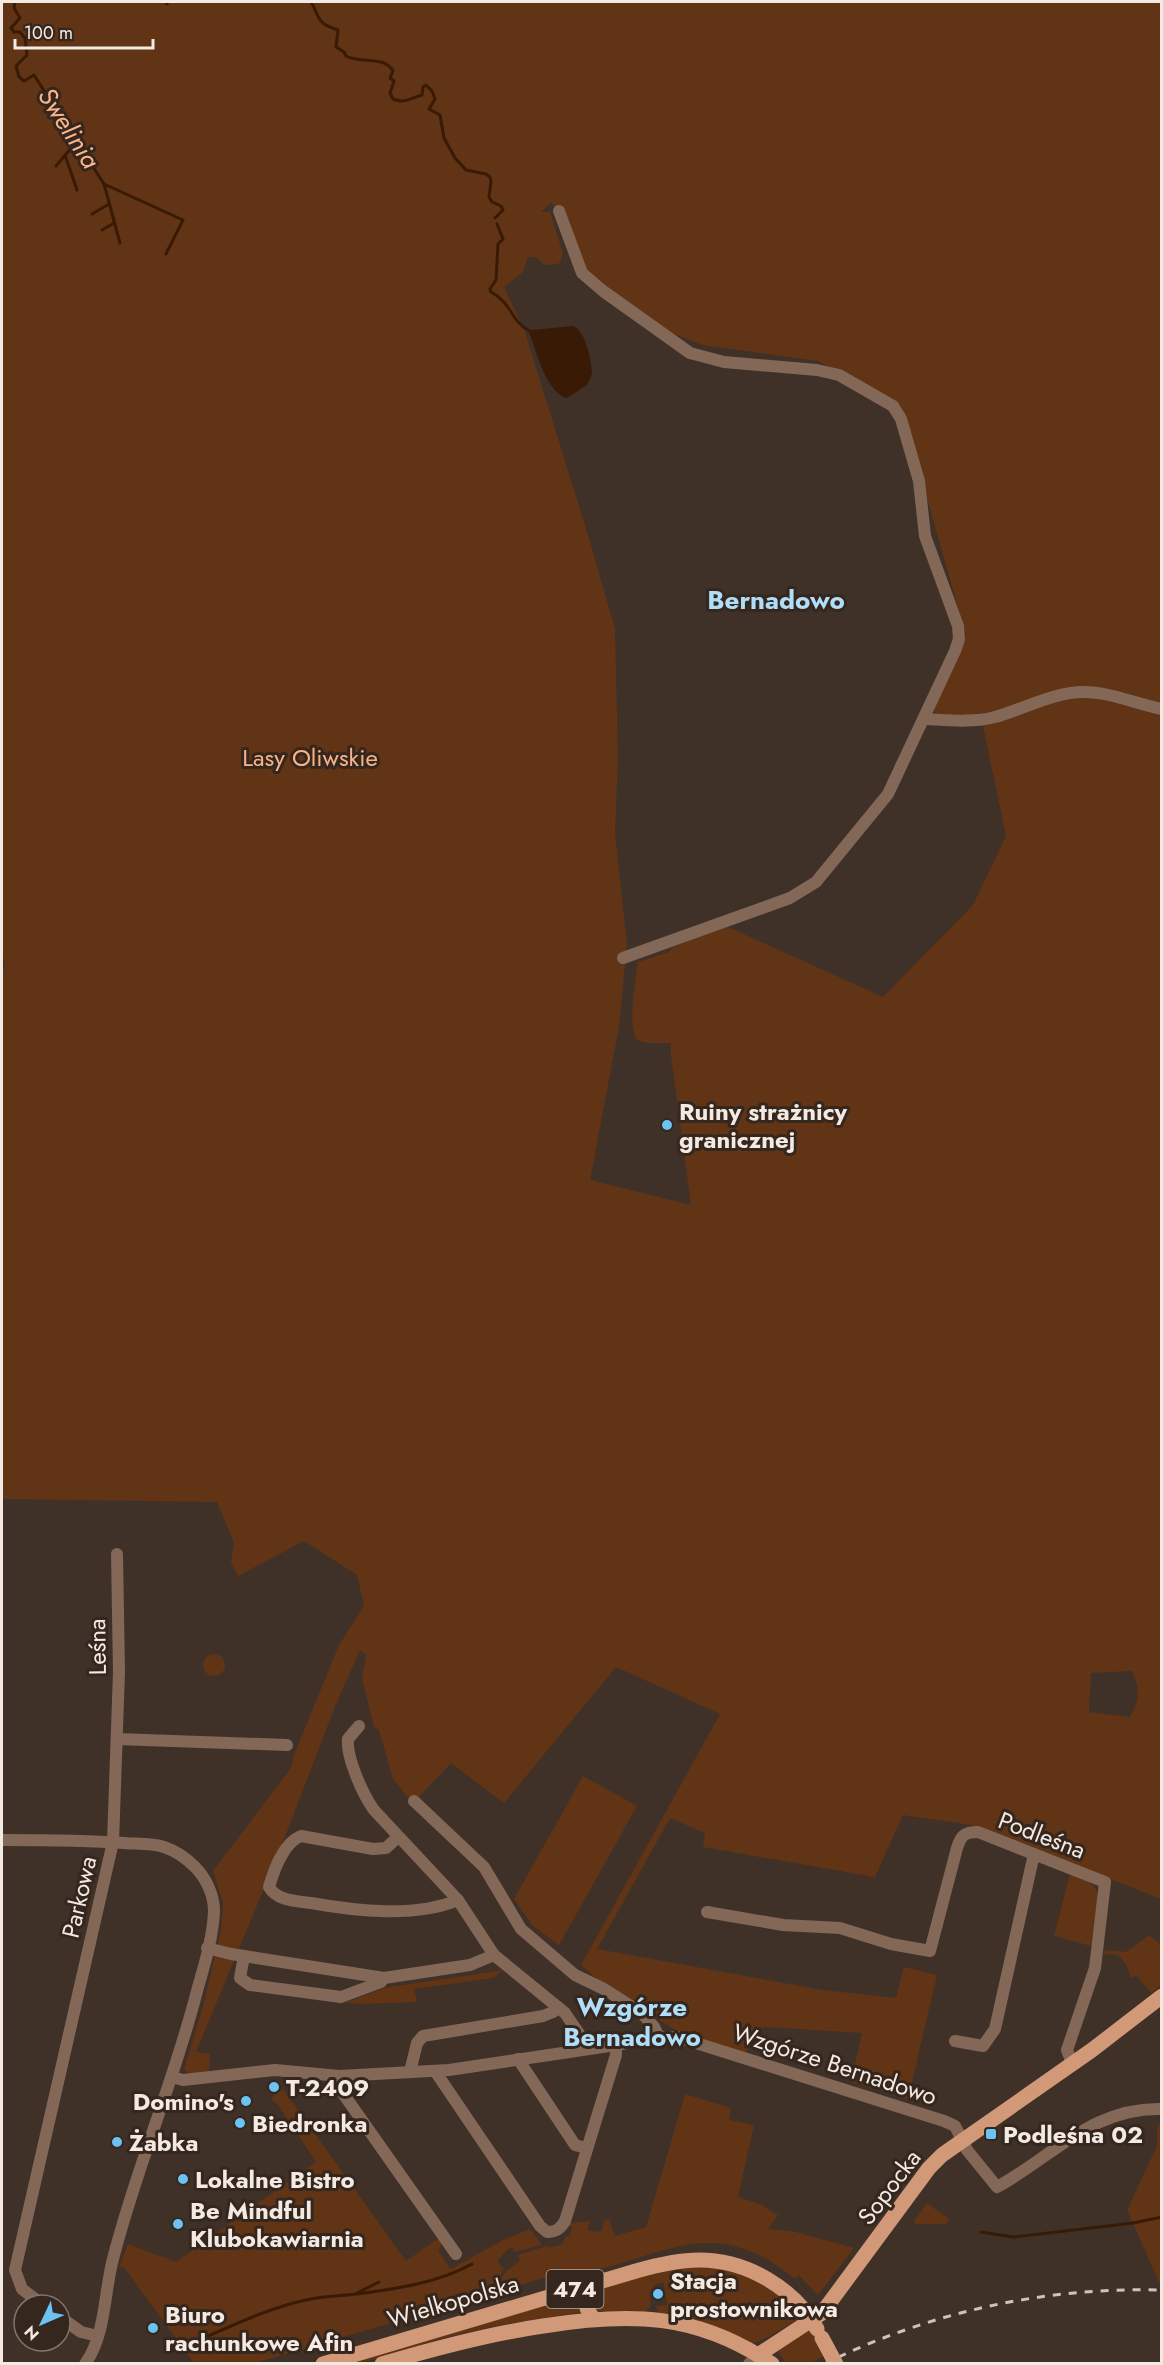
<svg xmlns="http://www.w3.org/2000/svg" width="1163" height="2365" font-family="Jost,sans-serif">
	<rect width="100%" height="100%" fill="#403128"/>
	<g fill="#603414" fill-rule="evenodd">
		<path d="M 2,2 L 1161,2 L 1161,1899 L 972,1825 L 903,1815 L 875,1877 L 703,1847 L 705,1833 L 670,1818 L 597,1949 L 823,1990 L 896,1998 L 904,1967 L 937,1975 L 908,2099 L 851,2082 L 862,2033 L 765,2027 C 752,2030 750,2043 746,2054 L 682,2034 L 605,1986 L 581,1965 L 720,1714 L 616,1667 L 504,1803 L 451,1763 L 418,1798 L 411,1801 L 393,1779 L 379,1730 L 374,1727 L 362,1678 L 366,1655 L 360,1650 L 336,1704 L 279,1852 L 196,2052 L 210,2054 L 209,2071 L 190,2074 L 184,2069 L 204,2003 L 221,1929 L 223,1903 L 213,1871 L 291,1768 L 294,1755 L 339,1645 L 364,1606 L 357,1575 L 304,1541 L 238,1576 L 231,1563 L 234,1543 L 217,1502 L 2,1499 L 2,974 L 5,966 L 2,948 ZM 552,202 L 578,275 L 643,322 L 703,345 L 818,361 L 901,407 L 966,635 L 933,708 L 937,715 L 981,716 L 1006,836 L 973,905 L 883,997 L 728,927 L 719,928 L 672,948 L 669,952 L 638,962 C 636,977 626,1032 638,1040 C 646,1045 663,1043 671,1043 L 671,1056 L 691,1205 L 590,1180 L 619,1027 L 627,944 L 615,833 L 618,760 L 615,629 L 588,535 L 524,329 L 504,287 L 523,272 L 528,257 L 536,257 C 544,267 549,266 560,263 L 563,253 L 550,212 L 541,212 ZM 1132,1671 C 1140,1689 1140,1700 1130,1717 L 1089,1712 L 1091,1673 Z"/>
		<circle cx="214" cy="1665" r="11"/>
		<polygon points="583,1776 637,1806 559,1945 533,1926 514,1899"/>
		<path d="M 1070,1874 C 1083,1879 1095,1881 1098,1896 L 1091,1946 L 1054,1936 Z"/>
		<path d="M 1149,1935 L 1162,1946 L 1161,1985 L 1151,1993 L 1137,1976 L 1131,1978 C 1126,1963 1122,1951 1104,1955 L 1105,1950 L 1126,1952 Z"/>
		<polygon points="503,1970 493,1978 414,1989 417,2002 362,2004 345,2003 384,1988"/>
		<polygon points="283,2089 406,2261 439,2238 442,2244 438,2251 451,2269 503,2240 530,2229 541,2243 540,2245 515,2252 512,2247 507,2250 497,2261 504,2269 489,2294 255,2363 194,2363 123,2266 119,2268 128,2244 176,2262 316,2162 281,2109 271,2098"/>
		<path d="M 685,2094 L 731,2108 L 729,2120 L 754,2125 L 738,2197 L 760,2204 L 778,2215 L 768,2229 L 792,2231 L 854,2248 L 818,2295 L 799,2275 L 795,2279 C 715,2213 669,2254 584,2273 C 572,2276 560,2275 548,2277 C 533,2280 518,2286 503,2290 L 500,2281 L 506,2271 L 520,2261 L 518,2255 L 547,2246 L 548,2248 L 563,2244 L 565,2236 L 569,2237 L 572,2227 L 569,2226 L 570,2223 L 590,2221 L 587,2230 L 596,2232 L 602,2230 L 604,2220 L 609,2219 L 615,2236 L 646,2227 Z"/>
		<polygon points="1161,2122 1161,2282 1159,2282 1127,2210 1157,2146 1157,2128"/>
		<polygon points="927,2203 949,2219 947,2224 915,2224 914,2221"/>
		<polygon points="682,2265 730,2269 769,2286 799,2312 800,2317 796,2321 760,2341 749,2344 659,2313 656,2306 667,2305 664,2283 656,2284 649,2292 651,2306 644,2313 597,2311 594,2308 592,2295 597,2289"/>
		<path d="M 581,2293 L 584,2312 C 539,2319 493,2325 448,2337 C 413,2346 378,2363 342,2364 Z"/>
		<polygon points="808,2330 811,2331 825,2356 811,2363 786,2363 778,2352 779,2348"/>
	</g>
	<path fill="#391b05" d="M 573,326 C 585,330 591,358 592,371 C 592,376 589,381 587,385 L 567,398 C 546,393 536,350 529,332 L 531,330 Z"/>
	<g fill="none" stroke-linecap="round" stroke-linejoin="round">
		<g stroke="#391b05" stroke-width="3">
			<polyline points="15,2 14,8 20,18 11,28 14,32 20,32 25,38 27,55 16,66 19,77 24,81 34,75 104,184 120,243"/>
			<polyline points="166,2 167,4"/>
			<path d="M 311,2 C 321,19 316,23 338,30 L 336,47 L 344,52 L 346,56 C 361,64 384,55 393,71 L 390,78 L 394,81 L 390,93 L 393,99 C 405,104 410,98 422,95 L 423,87 L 426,85 L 432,91 L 435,99 L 429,109 L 440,115 L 444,138 L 455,158 L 466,170 L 486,174 L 490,177 L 491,182 L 489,197 L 492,202 L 501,206 L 503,210 L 495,218"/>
			<polyline points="65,155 77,190"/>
			<polyline points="56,166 77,141"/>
			<polyline points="104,184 183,220 166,254"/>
			<polyline points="92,214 109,204"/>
			<path d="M 497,224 L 503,239 L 498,244 L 496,280 L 490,289 L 491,292 C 512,303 511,322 530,331"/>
			<polyline points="102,230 114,223"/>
			<polyline points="981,2232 1013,2237 1133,2223 1162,2217"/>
			<polyline points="357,2293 379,2282"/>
			<path d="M 194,2342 C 230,2327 268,2308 306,2300 C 323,2296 340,2296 357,2294 C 395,2289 438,2283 472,2264"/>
		</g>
		<g stroke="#836857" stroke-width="12">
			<polyline points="559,211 582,273 603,291 690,353 724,362 817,370 839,375 893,406 901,419 919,481 925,536 958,626 959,639 955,651 888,794 816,882 790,898 623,958"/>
			<path d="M 925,719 C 947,720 973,723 995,717 C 1024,709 1053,692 1084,692 C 1110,692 1136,704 1162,709"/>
			<path d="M 359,1726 L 348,1739 C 346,1757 363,1795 374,1810 L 458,1900 L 494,1955 L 565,2013 L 582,2038 L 594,2042 L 601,2041"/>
			<polyline points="117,1739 287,1745"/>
			<polyline points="414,1801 484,1867 521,1929 575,1975 604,1989 642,2013 654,2027 659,2037"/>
			<path d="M 398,1837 L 386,1848 L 373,1849 L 301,1836 C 283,1843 274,1870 269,1887 C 277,1901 297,1901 311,1903 C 356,1911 415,1918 458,1900"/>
			<path d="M 2,1840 C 42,1840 83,1840 124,1843 C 137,1844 152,1843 164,1847 C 176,1851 186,1858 195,1867 C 206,1878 214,1895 214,1911 C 213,1938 204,1966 197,1991 C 174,2082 136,2168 113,2259 C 104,2292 106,2335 85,2364"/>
			<path d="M 707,1912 L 783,1925 L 840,1928 L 891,1944 L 930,1951 L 957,1848 C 961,1835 965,1832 978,1832 L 1105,1882 L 1095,1968 L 1067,2050 L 1072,2063"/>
			<polyline points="207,1948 231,1954 384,1978 470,1965 494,1955"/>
			<polyline points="244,1956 240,1978 250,1985 341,1997 381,1982 383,1979"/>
			<polyline points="955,2041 983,2046 995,2029 1034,1854"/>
			<polyline points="518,2059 575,2145 586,2148"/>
			<path d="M 435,2071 L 540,2226 L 547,2232 C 556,2232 560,2229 565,2221 L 616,2055 L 616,2045 L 659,2037 L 677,2037 L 944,2121 L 955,2126 L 967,2150 L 997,2187 C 1054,2156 1092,2107 1162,2109"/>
			<polyline points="410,2072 417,2043 423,2036 543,2016 553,2012 558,2007"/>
			<polyline points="339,2076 342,2092 456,2254"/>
			<polyline points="172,2077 183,2080 275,2070 339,2076 449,2070 616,2045"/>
			<polyline points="43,2305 22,2289 15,2270 113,1842 119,1672 117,1554"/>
			<polyline points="60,2317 81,2332 98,2336"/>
			<polyline points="749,2364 758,2355"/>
		</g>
		<g stroke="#d19977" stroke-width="15">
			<path d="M 588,2285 C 583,2297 584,2307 593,2318"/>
			<polyline points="758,2355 822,2313 929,2168 942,2155 1092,2050 1162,1996"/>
			<path d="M 323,2364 L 636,2271 C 657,2265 678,2260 699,2260 C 747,2260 794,2288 817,2329"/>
			<path d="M 382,2364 C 436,2348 488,2334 543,2326 C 630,2312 697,2313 772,2364"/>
		</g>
		<path stroke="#cec2bc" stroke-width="3" stroke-dasharray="8 8" stroke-linecap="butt" d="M 824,2364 C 930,2312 1043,2287 1162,2290"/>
		<polyline stroke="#d19977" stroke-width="15" points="822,2338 836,2364"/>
	</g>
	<g fill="#6ac3f1" stroke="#35271e" stroke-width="2">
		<circle cx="667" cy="1125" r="6"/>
		<circle cx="274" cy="2087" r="6"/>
		<circle cx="246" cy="2101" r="6"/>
		<circle cx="240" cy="2123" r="6"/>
		<rect x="985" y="2128" width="12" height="12" rx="3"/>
		<circle cx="117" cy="2142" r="6"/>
		<circle cx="183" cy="2179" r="6"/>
		<circle cx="178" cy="2224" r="6"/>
		<circle cx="658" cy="2294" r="6"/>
		<circle cx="153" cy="2328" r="6"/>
	</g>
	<g text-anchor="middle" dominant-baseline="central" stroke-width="6" stroke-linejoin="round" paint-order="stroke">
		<rect fill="#35271e" stroke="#bbb0a9" stroke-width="1.5" x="546.5" y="2270" width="57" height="38" rx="4.5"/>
		<g font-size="22" font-weight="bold" fill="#f4eae4">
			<text x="575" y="2289">474</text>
		</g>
		<g font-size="24" fill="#f8b286" stroke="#35271e">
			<text x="310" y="757">Lasy Oliwskie</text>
		</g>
		<g font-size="24" font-weight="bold" fill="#f4eae4" stroke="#35271e" text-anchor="start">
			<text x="679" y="1111">Ruiny strażnicy<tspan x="679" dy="28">granicznej</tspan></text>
			<text x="286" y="2087">T-2409</text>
			<text x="234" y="2101" text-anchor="end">Domino's</text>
			<text x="252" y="2123">Biedronka</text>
			<text x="1003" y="2134">Podleśna 02</text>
			<text x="129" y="2142">Żabka</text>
			<text x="195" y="2179">Lokalne Bistro</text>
			<text x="190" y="2210">Be Mindful<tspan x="190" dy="28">Klubokawiarnia</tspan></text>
			<text x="670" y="2280">Stacja<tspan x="670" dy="28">prostownikowa</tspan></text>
			<text x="165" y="2314">Biuro<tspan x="165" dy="28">rachunkowe Afin</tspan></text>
		</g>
		<g font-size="24" fill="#f4eae4" stroke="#35271e">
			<text transform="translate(97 1647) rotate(-91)">Leśna</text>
			<text transform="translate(1042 1835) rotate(21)">Podleśna</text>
			<text transform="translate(79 1897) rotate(-77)">Parkowa</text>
			<text transform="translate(835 2064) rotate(18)">Wzgórze Bernadowo</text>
			<text transform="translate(889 2187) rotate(-53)">Sopocka</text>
			<text transform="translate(453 2301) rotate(-16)">Wielkopolska</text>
		</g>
		<g font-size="26" font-style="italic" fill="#fcb589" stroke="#35271e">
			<text transform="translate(69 128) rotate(57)">Swelinia</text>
		</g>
		<g font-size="26" font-weight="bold" fill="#b0def8" stroke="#35271e">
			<text x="776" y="600">Bernadowo</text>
			<text x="632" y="2007">Wzgórze<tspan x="632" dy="30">Bernadowo</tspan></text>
		</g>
	</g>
	<rect width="1163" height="2365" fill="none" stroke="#f4eae4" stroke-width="6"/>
	<g transform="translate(42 2323) rotate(226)"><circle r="28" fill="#35271e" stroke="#81756d" stroke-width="1.5"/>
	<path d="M0-4.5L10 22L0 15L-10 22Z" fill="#6ac3f1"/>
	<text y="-9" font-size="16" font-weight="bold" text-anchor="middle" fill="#f4eae4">N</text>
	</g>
	<path d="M15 39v9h138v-9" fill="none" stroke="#f4eae4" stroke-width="3"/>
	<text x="24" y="39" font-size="18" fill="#f4eae4" stroke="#35271e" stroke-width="4.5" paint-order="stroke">100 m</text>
</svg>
